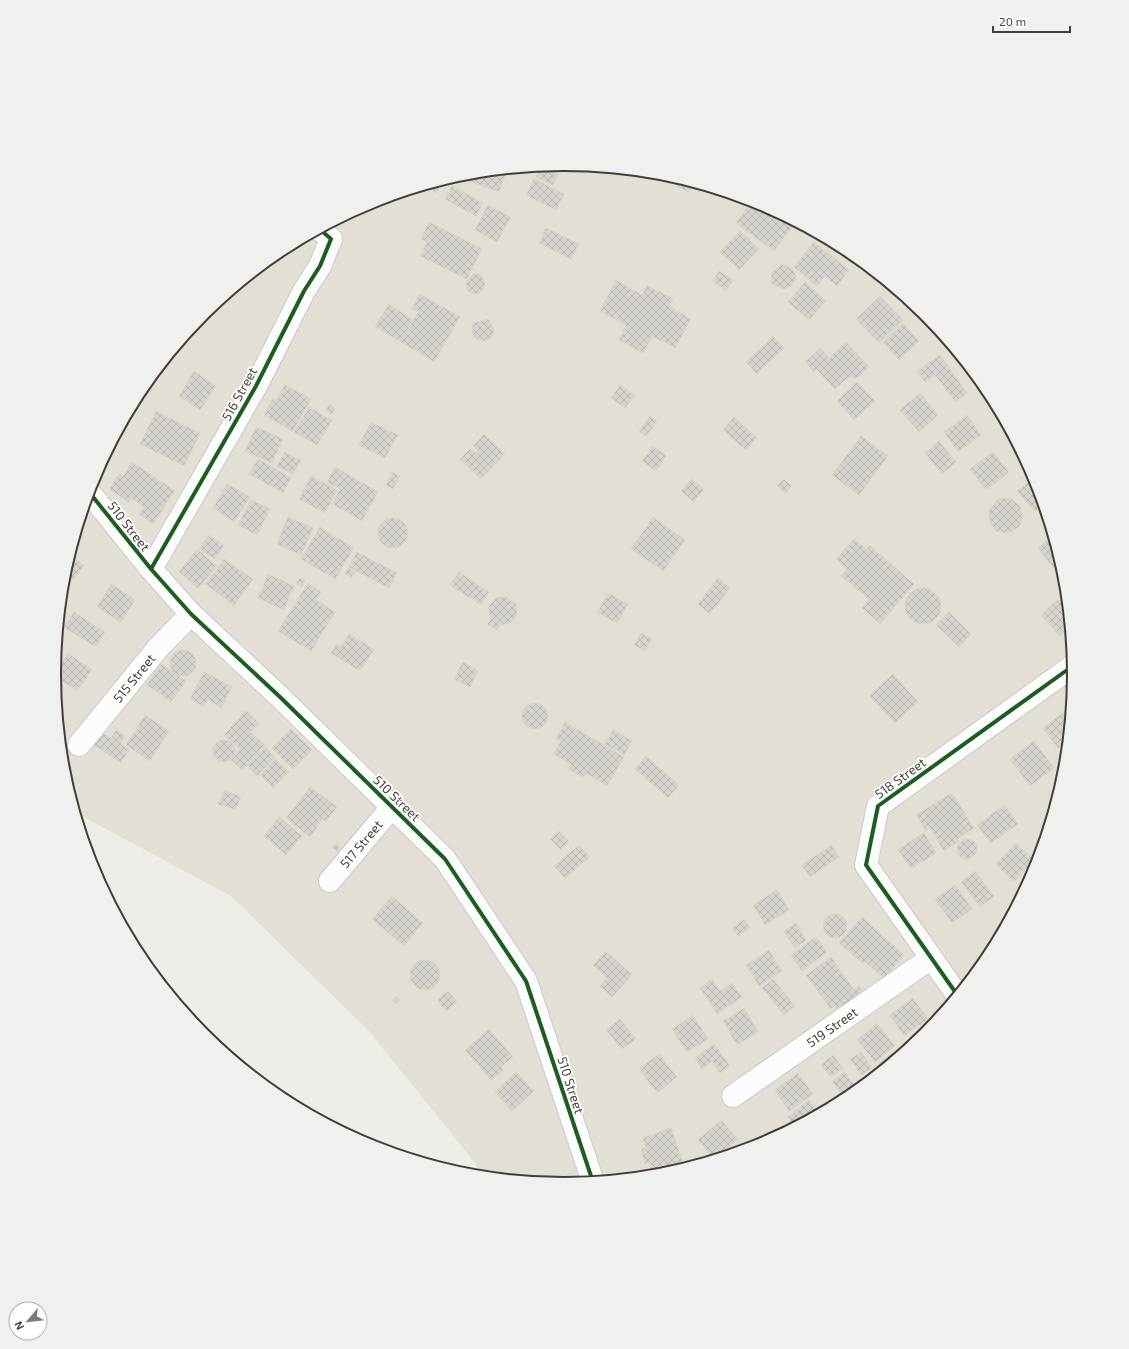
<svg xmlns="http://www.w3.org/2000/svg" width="1129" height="1349" font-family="'Exo 2',sans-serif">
	<defs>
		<pattern id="building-cross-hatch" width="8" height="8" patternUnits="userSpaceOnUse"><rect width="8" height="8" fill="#d7d4cf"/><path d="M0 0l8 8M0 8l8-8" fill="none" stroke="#bab7b2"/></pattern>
	</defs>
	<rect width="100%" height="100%" fill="#efede8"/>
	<polygon fill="#e3dfd5" points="565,164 664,174 760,203 848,250 926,314 989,391 1036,479 1065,575 1075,675 1065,774 1036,870 989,958 925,1036 848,1099 760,1146 664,1175 564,1185 483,1177 476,1164 368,1030 231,896 76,813 64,774 54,674 64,575 93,479 140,391 204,313 281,250 369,203 465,174"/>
	<g fill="url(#building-cross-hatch)" stroke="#d7d4ce">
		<polygon points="541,167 558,175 553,185 536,177"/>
		<polygon points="507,170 499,192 456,176 465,174"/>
		<polygon points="534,179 564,194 556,210 526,195"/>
		<polygon points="680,179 694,183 689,192 676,186"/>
		<polygon points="434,185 439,189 436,193 431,190"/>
		<polygon points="452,186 483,203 476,216 445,199"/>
		<polygon points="752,201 760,203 805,227 801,232 793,226 774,251 736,223"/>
		<polygon points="488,205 511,217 497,242 475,230"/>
		<polygon points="429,222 482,249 467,279 420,256 427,242 421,239"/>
		<polygon points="546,228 579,244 571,259 539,243"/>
		<polygon points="740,231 759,249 739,270 720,252"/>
		<polygon points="814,242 849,270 837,286 825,276 817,286 794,267"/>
		<polygon points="782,264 793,269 796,277 793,285 784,289 776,286 771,283 772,272"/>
		<polygon points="719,271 733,280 726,291 713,281"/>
		<polygon points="474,273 481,275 485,283 483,290 478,294 472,293 467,290 466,283"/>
		<polygon points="616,280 642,295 647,285 673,299 669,306 691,319 675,348 652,336 643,353 619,340 626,325 600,311"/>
		<polygon points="805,282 826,301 809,320 788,302"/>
		<polygon points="420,294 460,317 434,362 401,342 418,312 412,309"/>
		<polygon points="880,296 903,320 879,343 856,319"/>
		<polygon points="389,304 413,320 401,342 375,327"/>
		<polygon points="488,319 494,330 492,337 487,340 482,341 474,338 472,330 473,323"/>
		<polygon points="903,323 919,341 899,360 883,342"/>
		<polygon points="773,336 784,348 757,374 746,362"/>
		<polygon points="846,342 869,367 856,379 850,376 835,389 816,369 814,372 805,362 820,348 829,358"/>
		<polygon points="940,355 967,393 955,402 935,375 925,382 917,371"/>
		<polygon points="194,371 216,386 200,410 179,396"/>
		<polygon points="857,382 875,401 854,420 837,401"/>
		<polygon points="285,385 311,399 293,431 264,415 273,398 276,400"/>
		<polygon points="620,385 635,395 625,408 611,398"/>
		<polygon points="920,393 938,415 919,432 900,410"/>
		<polygon points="329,404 335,408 332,414 326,410"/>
		<polygon points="309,407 332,420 317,445 294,432"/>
		<polygon points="156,411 200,433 184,466 140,444"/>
		<polygon points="967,415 981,435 958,452 944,432"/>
		<polygon points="650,416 657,422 646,436 639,431"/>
		<polygon points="734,417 757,438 746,450 723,430"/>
		<polygon points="371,422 398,435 385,458 359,445"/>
		<polygon points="256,427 283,439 272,463 245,451"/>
		<polygon points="484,434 505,454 481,479 460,459 471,448 477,454 478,451 473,446"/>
		<polygon points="861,436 888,456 859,495 832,475"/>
		<polygon points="939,441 956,462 942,474 925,453"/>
		<polygon points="653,446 666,456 656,471 642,461"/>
		<polygon points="285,452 301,460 293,474 277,466"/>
		<polygon points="993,452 1009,472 986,490 970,469"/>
		<polygon points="258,459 291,478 283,493 249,474"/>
		<polygon points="132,462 175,491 153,524 139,514 144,507 131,498 129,502 109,489 120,473 123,476"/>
		<polygon points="335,467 378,492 362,521 332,504 340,489 327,482"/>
		<polygon points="392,472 400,476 393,489 386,485"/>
		<polygon points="311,476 337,490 325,513 299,499"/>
		<polygon points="691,479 704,489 694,502 681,491"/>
		<polygon points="784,479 792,486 785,493 777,486"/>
		<polygon points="1031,480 1039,489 1044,505 1035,512 1017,491"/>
		<polygon points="227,484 250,497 234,522 213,508"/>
		<polygon points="1010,498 1020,506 1023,517 1019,527 1009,533 996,531 990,523 989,510 998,499"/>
		<polygon points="251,500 270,509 257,535 238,525"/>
		<polygon points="288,517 313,528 301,555 277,544"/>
		<polygon points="653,517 685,540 663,571 631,549"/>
		<circle cx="393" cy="533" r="15"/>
		<polygon points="320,527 354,548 335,579 301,559"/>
		<polygon points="209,535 224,545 215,559 199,549"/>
		<polygon points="1053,535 1064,570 1058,574 1038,548"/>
		<polygon points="854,539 867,550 869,545 914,584 880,624 862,608 869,599 841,576 847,569 836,559"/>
		<polygon points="197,549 217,566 198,588 179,572"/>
		<polygon points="357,552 397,573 389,588 349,567"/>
		<polygon points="70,555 84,566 73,580 64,574"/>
		<polygon points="224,559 253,579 234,606 206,584"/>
		<polygon points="348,568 355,572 351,578 345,574"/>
		<polygon points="459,572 489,592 481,605 450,585"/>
		<polygon points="268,574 294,586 284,610 258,598"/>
		<polygon points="300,578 305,581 302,587 296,584"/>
		<polygon points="718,578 730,588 710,614 698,604"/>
		<polygon points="308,583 321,592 316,600 335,612 311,651 278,631"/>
		<polygon points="111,584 135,600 121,622 97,607"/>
		<circle cx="923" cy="606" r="18"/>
		<polygon points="608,593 628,604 617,623 597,613"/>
		<polygon points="506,597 516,604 517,614 511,623 500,625 497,630 487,624 491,619 488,607 496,598"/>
		<polygon points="1058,599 1069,610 1070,626 1060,636 1041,615"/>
		<polygon points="74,612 105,632 96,647 64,627"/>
		<polygon points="949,612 971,634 959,647 936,625"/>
		<polygon points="641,633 652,639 645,651 634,645"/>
		<polygon points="349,634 374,649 360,671 331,653 336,644 341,647"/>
		<circle cx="183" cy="663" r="13"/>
		<polygon points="68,653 92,670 77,691 54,675"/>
		<polygon points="463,662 478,671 470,687 454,679"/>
		<polygon points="161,664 186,681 171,702 147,685"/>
		<polygon points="204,672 232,687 221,708 208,699 204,707 190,699"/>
		<polygon points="893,674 918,702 895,723 869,696"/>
		<circle cx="535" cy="716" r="13"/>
		<polygon points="1071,707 1068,740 1058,748 1043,728"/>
		<polygon points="246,710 259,723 251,732 265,745 242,770 231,760 240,749 224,735"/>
		<polygon points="145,715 169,731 150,761 126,745"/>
		<polygon points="565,722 624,757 607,786 586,773 583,777 569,769 571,765 554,754 561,741 556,738"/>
		<polygon points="59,725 66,730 60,739"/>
		<polygon points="291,729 312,750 293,769 272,748"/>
		<polygon points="116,730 125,736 120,743 129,750 121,763 93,744 101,732 111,738"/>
		<polygon points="613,730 632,741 624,755 605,744"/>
		<circle cx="224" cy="751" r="11"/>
		<polygon points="1034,741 1054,768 1030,786 1010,759"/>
		<polygon points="265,747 275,757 257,776 247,766"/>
		<polygon points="1067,754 1066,764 1062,758"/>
		<polygon points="646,756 679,785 668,798 635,769"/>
		<polygon points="275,759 289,772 273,788 260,775"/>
		<polygon points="310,787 337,807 326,822 323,819 310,837 286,818"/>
		<polygon points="225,790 241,797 235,810 224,805 223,806 218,804"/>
		<polygon points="952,793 974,828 957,839 959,841 944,851 930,828 926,831 916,815"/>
		<polygon points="1005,805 1018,824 991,843 977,825"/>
		<polygon points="279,817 302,836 286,855 264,836"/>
		<polygon points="559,831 569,841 561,850 550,839"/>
		<polygon points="924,833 936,853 911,869 898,849"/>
		<circle cx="967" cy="849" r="10"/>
		<polygon points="336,843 340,847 337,851 332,848"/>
		<polygon points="1016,843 1034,860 1014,882 996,864"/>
		<polygon points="579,845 590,857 565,878 554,866"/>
		<polygon points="831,845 839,857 810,877 802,865"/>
		<polygon points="1037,867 1036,870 1030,881 1027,877"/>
		<polygon points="975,871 994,896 980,907 961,882"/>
		<polygon points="955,885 972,909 952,923 935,899"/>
		<polygon points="777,890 789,910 765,925 753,905"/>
		<polygon points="392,896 423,923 404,946 372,919"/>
		<circle cx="835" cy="926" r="12"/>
		<polygon points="862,917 904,955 884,978 864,961 862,963 839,943"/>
		<polygon points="744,919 750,928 738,936 732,928"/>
		<polygon points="796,923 806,940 795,948 784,931"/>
		<polygon points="816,937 827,952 802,971 791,955"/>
		<polygon points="769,950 782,971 759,986 746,965"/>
		<polygon points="606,951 632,975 612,997 600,986 607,978 593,965"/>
		<polygon points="831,957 854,990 859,986 865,995 840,1013 835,1005 831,1009 806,975"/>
		<circle cx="425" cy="975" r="15"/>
		<polygon points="712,979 720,991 732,983 742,997 717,1014 700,988"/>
		<polygon points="773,979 795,1006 784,1015 762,988"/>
		<polygon points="448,991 457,1002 446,1011 437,1000"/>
		<polygon points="396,996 400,999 396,1004 392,1000"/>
		<polygon points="913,998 928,1019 904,1036 890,1015"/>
		<polygon points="744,1008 758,1032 737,1045 723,1021"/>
		<polygon points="693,1015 708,1039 687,1052 672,1029"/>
		<polygon points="620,1019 636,1039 622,1049 606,1030"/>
		<polygon points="877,1023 895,1046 875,1062 857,1040"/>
		<polygon points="489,1029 513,1057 501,1067 504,1070 491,1080 465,1050"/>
		<polygon points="921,1033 924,1037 914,1045 912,1041"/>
		<polygon points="714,1044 730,1066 720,1073 712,1062 702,1069 695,1058"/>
		<polygon points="861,1052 872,1068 861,1075 850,1059"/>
		<polygon points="891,1053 897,1059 884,1069 879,1064"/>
		<polygon points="659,1054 677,1077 657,1093 639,1069"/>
		<polygon points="833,1055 843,1068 831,1077 821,1065"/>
		<polygon points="516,1072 534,1091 512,1111 495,1092"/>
		<polygon points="845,1072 854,1085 842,1094 832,1081"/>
		<polygon points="798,1073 813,1094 789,1111 775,1090"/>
		<polygon points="857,1086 859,1090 848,1099 834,1106 833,1104"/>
		<polygon points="809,1100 818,1112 806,1121 796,1127 788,1117"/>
		<polygon points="721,1120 738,1139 714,1159 698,1140"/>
		<polygon points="671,1128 685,1169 664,1175 658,1176 658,1174 654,1175 650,1162 645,1164 641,1149 646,1148 643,1138"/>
	</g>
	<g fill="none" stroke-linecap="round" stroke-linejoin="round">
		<g stroke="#cbc9c4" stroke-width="24">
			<g id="street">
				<polyline points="89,492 151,569 191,614 280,697 445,859 526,981 593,1182"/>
				<polyline points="151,569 256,386 304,291 320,266 331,239 323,232 319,230"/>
				<polyline points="79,745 158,648 191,614"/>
				<polyline points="330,881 392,807"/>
				<polyline points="958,996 866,865 878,806 1074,665"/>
				<polyline points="733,1096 931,958"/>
			</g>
		</g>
		<use href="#street" stroke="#fdfcfc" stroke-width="22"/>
		<g stroke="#fff" stroke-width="6">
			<g id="cycleway">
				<polyline points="89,492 151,569 191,614 280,697 445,859 526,981 593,1182"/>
				<polyline points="151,569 256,386 304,291 320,266 331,239 323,232 319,230"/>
				<polyline points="958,996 866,865 878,806 1074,665"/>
			</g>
		</g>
		<use href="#cycleway" stroke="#1b5e20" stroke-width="4"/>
	</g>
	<g text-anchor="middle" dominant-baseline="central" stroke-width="3.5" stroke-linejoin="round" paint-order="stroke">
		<g font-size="13" fill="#443e35" stroke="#fff">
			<text transform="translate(239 394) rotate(-61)">516 Street</text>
			<text transform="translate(129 526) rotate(52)">510 Street</text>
			<text transform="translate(134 678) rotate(-51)">515 Street</text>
			<text transform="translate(900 778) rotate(-36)">518 Street</text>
			<text transform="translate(397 798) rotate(44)">510 Street</text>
			<text transform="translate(361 844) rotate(-50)">517 Street</text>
			<text transform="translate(832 1027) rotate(-35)">519 Street</text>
			<text transform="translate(571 1085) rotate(72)">510 Street</text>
		</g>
	</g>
	<path d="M0 0H1129V1349H0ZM61 674a503 503 0 1 1 1006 0a503 503 0 1 1-1006 0Z" fill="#f0f0ef" fill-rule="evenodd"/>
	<path fill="none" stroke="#443e35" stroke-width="2" d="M61 674a503 503 0 1 1 1006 0a503 503 0 1 1-1006 0Z"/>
	<g transform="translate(28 1321) rotate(242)"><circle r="19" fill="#ffffff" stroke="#b4b2ae"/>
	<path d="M0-3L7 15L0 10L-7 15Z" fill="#807b74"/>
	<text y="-6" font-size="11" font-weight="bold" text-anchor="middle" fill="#443e35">N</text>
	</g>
	<path d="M993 26v6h77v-6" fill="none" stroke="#443e35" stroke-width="2"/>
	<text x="999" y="26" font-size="12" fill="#443e35" stroke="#ffffff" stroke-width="3" paint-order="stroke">20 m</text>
</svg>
